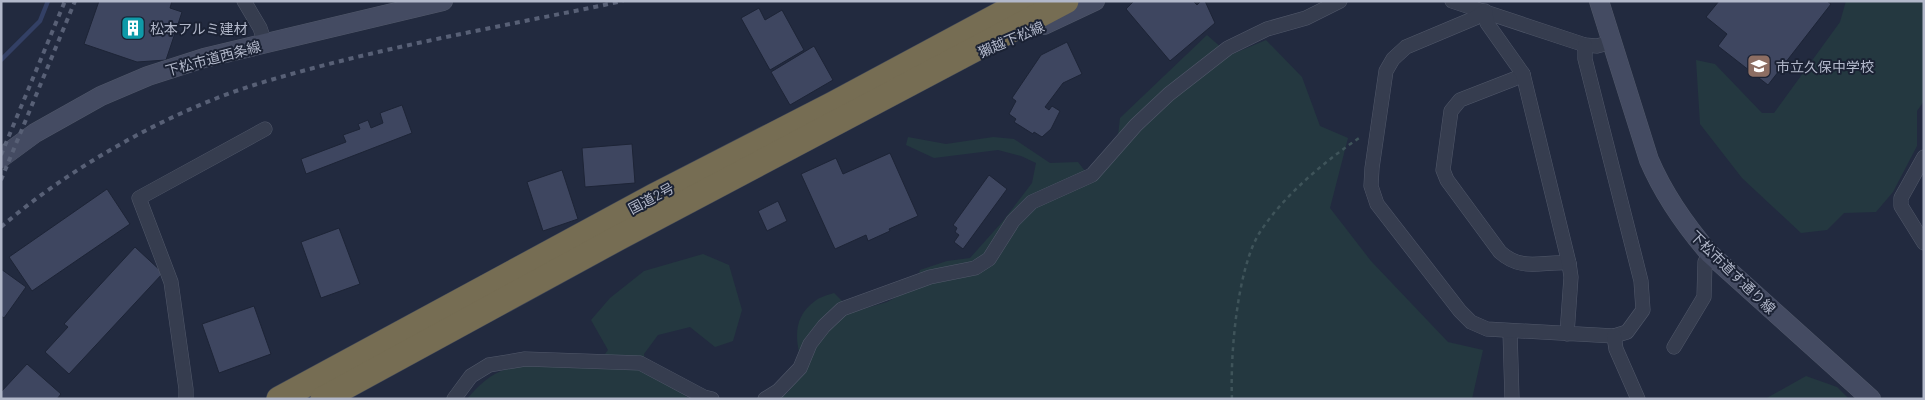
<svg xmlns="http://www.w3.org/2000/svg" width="1925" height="400" font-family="Barlow,'Noto Sans JP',sans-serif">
	<rect width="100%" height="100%" fill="#222a3f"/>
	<g fill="#243840">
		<polygon points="1846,1 1924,1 1924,101 1917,111 1917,146 1893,192 1876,212 1844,213 1827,230 1801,233 1742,178 1700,124 1696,60 1715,64 1762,113 1774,113 1840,22"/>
		<path d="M 1207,35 L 1230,55 L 1266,40 L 1302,77 L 1320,126 L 1348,138 L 1330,208 L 1371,261 L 1448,342 L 1483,350 L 1472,399 L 778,399 L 788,392 L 804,370 C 796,345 790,319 815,301 C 820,297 828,295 834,293 L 853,312 L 887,302 L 913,288 L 920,270 L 947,261 L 970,258 L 1003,221 L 1032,183 L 1036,163 L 1021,156 L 998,150 L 934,158 L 906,145 L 908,137 L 946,144 L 993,137 L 1014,139 L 1050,163 L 1078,162 L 1092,180 L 1116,153 L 1120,118 Z"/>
		<path d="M 703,254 L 729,265 L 742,310 L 733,341 L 715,347 L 690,327 L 658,335 L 644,354 L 647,372 L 672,384 L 689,399 L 467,399 C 477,387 491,373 507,369 C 536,362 567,364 596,366 L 608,350 L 591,320 L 610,298 L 644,271 Z"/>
		<polygon points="1806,376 1837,387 1849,399 1765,399"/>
	</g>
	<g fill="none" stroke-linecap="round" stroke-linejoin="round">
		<polyline stroke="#334065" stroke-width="4.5" points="1,60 40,21 48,1"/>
	</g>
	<g fill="#3e4660" stroke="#1d2436">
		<polygon points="99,1 172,1 170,8 182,12 166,60 137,62 84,44"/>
		<polygon points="1134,1 1193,1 1197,5 1201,1 1205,1 1215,23 1170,61 1126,9"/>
		<polygon points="1719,1 1827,1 1831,4 1768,85 1718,46 1727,34 1706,17"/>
		<polygon points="759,8 765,20 782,10 804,50 770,70 741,18"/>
		<polygon points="1067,42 1082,74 1063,83 1045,107 1049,110 1052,106 1060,111 1051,129 1042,137 1034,132 1033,134 1014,122 1016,119 1009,114 1016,101 1012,98 1041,55"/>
		<polygon points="814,46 833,80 790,105 771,72"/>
		<polygon points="402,105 412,133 306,174 301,159 346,142 343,135 360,129 358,124 368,120 371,128 383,123 380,113"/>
		<polygon points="632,144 635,183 585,187 582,148"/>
		<polygon points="890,153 918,216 889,229 890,231 868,241 866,235 835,249 801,174 836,158 843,174"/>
		<polygon points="562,170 578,219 543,231 527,182"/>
		<polygon points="989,175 1007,189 963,249 954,242 959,235 955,232 957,228 953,225"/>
		<polygon points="107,189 130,224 32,291 9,257"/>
		<polygon points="778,201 787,221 767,231 758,211"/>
		<polygon points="339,228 360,284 321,298 301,242"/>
		<polygon points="135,247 163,273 69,374 45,352 68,327 64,324"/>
		<polygon points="1,269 26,287 4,318 1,316"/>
		<polygon points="254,306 271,354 219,373 202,324"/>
		<polygon points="27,364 61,394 57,399 1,399 1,392"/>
	</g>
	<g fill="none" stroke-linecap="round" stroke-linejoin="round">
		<g stroke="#51586a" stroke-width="15">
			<g id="street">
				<polyline points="244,1 260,28 265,43"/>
				<polyline points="1452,1 1585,45 1597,46 1612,42"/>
				<path d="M 1523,74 L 1514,79 L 1460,100 L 1451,111 L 1443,170 L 1447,180 L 1500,252 C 1522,272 1542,261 1569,263"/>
				<polyline points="1924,157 1901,198 1901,206 1924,243"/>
				<polyline points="1510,331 1512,399"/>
				<polyline points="1567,334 1571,277 1569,263 1523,74 1487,23 1485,11 1475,18 1406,47 1393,59 1386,71 1372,168 1371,186 1377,204 1460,311 1471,322 1487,329 1614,336 1627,332 1643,310 1641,281 1585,59 1585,45"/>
				<polyline points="1614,336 1616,349 1638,399"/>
				<polyline points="1674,347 1704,297 1705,262 1710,254"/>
				<polyline points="186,399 186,389 171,282 139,198 265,129"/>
				<polyline points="454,399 471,376 489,365 525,359 640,363 704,397 712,399"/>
				<polyline points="765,399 778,391 800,368 810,344 824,326 842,309 930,277 975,268 989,259 1013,221 1032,202 1092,175 1136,125 1169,94 1228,48 1267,29 1306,18 1340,1"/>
			</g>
		</g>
		<g stroke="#51586a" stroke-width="20">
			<g id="secondary">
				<path d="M 1599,1 L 1649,160 C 1664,195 1685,225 1710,254 L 1871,399"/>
				<polyline points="1044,25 1095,1"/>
				<polyline points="1,158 35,133 101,96 148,76 204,58 443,1"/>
			</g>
		</g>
		<g stroke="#3e4557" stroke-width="26">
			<g id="highway">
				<polyline points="279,399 654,196 833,104 1025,1"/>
				<polyline points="323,399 620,237 1066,1"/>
			</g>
		</g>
		<path stroke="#3f545a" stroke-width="2.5" stroke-dasharray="4 4" stroke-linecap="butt" d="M 1232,399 C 1230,356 1237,268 1260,232 C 1284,195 1326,160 1362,136"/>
		<use href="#street" stroke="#363d4f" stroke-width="14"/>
		<use href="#secondary" stroke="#444b62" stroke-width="19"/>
		<use href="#highway" stroke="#766d53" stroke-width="25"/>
		<g stroke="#586076" stroke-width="4" stroke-dasharray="5 5" stroke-linecap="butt">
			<polyline points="1,155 65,1"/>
			<polyline points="1,180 75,1"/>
			<path d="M 1,227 C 69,168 168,112 254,85 C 374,48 500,27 623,1"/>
		</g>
	</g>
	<defs>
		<g id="building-square" transform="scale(1.25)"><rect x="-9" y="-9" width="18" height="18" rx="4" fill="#0f9aa8" stroke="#1b2234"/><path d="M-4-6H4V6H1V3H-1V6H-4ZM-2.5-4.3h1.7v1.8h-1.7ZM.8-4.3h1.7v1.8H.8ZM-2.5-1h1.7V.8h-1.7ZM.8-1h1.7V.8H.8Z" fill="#fff"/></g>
		<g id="school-square" transform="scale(1.25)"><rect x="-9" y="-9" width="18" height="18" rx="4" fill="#8d6e63" stroke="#1b2234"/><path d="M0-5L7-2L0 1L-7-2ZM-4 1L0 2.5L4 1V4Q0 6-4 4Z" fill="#fff"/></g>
	</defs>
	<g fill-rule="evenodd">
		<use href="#building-square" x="133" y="28"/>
		<use href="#school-square" x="1759" y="66"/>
	</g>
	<g text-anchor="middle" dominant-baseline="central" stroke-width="4" stroke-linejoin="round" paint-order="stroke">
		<g font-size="14" fill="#b2b8ca" stroke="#1b2234" text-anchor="start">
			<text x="150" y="28">松本アルミ建材</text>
			<text x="1776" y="66">市立久保中学校</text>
		</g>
		<g font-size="14" fill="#b2b8ca" stroke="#1b2234">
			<text transform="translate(1011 39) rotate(-23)">獺越下松線</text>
			<text transform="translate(213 58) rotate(-15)">下松市道西条線</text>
			<text transform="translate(651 198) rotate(-28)">国道2号</text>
			<text transform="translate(1733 272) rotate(44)">下松市道す通り線</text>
		</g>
	</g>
	<rect width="1925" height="400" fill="none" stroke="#b2b8ca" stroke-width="5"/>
</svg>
